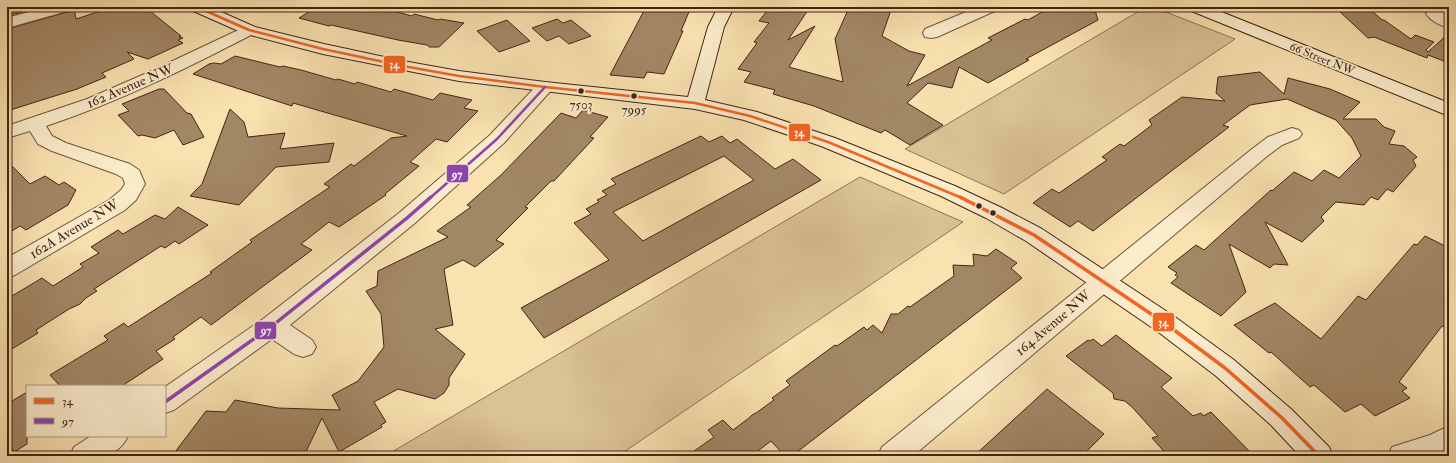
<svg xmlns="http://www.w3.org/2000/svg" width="1456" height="463" font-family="'IM FELL Double Pica',serif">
	<rect width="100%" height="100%" fill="#f9e2b0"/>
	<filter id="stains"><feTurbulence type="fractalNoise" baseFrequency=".005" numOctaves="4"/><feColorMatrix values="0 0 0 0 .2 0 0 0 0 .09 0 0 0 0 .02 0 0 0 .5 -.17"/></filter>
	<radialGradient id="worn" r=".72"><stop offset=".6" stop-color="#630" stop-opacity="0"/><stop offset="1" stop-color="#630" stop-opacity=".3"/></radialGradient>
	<g fill="#dac295" stroke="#8f7354">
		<polygon points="1146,7 1153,7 1235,39 1004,194 905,149"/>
		<polygon points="860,177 963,222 618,456 385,456"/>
	</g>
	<g fill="#a28765" stroke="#442413" fill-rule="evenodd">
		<polygon points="7,7 41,7 7,16"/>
		<polygon points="113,7 145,7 181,36 179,37 183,38 178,40 183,43 148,59 127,52 134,59 102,73 106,77 77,89 7,111 7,29 71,11 74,8 76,19"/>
		<polygon points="317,7 367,7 387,12 390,10 412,16 414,14 438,20 440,19 464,23 439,47 429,47 427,45 398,40 331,25 329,26 299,18"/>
		<polygon points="646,7 691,7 681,31 683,31 664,74 647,72 644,78 610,75"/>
		<polygon points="770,7 810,7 788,40 815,26 789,67 843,82 835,39 848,10 853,7 892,7 882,36 909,51 925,55 907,86 992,40 988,38 1025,19 1028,20 1051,7 1094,7 1098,20 1026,59 1029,60 988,83 959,67 952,88 928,83 907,103 943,125 910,145 885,130 881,133 814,106 773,94 775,90 744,82 751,72 738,69 757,43 754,42 769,23 759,21"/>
		<polygon points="1338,10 1372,11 1382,20 1384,20 1411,39 1415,35 1434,42 1426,50 1428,52 1449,33 1449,63 1428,55 1427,58 1374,37 1368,38"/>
		<polygon points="557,19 563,23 571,20 591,36 569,44 559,36 547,41 532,28"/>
		<polygon points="507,20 530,41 499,52 477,31"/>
		<polygon points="235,56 280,67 283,66 301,70 336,80 338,79 355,84 357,82 391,92 394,89 433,100 440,93 472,100 464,108 478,111 447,142 436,139 435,140 410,162 419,166 385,194 386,195 339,227 329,222 301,244 312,250 211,325 201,317 173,337 175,339 156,351 163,359 122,386 60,386 50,375 108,340 104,336 124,323 128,327 212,273 210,272 252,242 250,240 330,187 324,184 351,164 354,166 391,138 407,136 293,103 292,106 193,74 209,64 214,63 221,64"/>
		<polygon points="1260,72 1284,94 1288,78 1330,89 1360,102 1343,119 1376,119 1384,127 1395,131 1389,144 1404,146 1417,157 1413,160 1416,166 1393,192 1387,189 1378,200 1371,197 1364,205 1336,202 1321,217 1324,221 1302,242 1265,222 1288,265 1274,264 1270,268 1229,244 1246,292 1221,316 1171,283 1178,277 1175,275 1177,273 1168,267 1196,245 1204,250 1271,190 1272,191 1294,172 1312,181 1324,170 1339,178 1361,156 1352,138 1336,120 1287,99 1250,105 1223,125 1229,127 1093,231 1078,221 1070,227 1033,203 1052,189 1059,193 1107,160 1102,157 1120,144 1124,146 1152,125 1149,120 1182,97 1225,101 1216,93 1218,77"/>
		<polygon points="159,89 164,89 187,113 191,114 204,137 183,145 174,130 155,138 142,135 138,136 118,115 129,111 122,104"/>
		<polygon points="230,109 244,122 248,137 285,133 280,149 334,143 329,162 276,167 239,205 190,196 202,184"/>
		<polygon points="583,110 608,117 590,137 594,138 554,181 551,181 525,207 528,208 496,240 504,244 475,267 463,260 444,269 453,325 435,329 465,354 449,378 449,385 444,393 435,399 398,389 374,402 386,422 381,425 382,427 339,452 322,418 304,456 172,456 206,411 226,412 235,400 278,408 340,410 332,395 358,381 384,347 381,314 366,291 377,286 378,271 448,237 437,231 471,207 467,205 501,175 561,113 576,118"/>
		<path d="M 701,136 L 709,142 L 722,136 L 730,143 L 737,139 L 775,169 L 793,159 L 821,180 L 544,338 L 521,308 L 609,260 L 574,223 L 591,214 L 586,209 L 599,202 L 597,200 L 607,195 L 602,191 L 616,184 L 611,179 ZM 724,156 L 754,180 L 643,241 L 613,212 Z"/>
		<polygon points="7,161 30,184 45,176 59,185 64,182 76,190 68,205 26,230 20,226 7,234"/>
		<polygon points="178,207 208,225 179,244 175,241 165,248 161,246 94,289 97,291 86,298 80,304 69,309 36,330 38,333 7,352 7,299 42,278 53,286 83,267 80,264 99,253 91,247 118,230 123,234 155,215 165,219"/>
		<polygon points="1425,236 1449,248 1449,329 1442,326 1399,382 1407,388 1402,391 1410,398 1375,416 1361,404 1345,412 1314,385 1310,387 1271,352 1269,353 1234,325 1275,303 1321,339 1358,296 1366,300 1414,244 1417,245"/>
		<polygon points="996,249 1017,263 1011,268 1022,278 792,456 785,456 771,441 751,456 687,456 714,437 708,430 723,420 733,430 749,418 752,415 756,413 774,400 772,398 790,385 786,381 835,345 837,346 864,327 867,330 873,325 882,333 891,314 898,314 908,306 910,307 954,276 953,265 974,266 973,254 987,256"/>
		<polygon points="1116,335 1172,378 1161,387 1193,416 1201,413 1203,416 1211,412 1254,456 1168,456 1152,438 1158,436 1133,408 1125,401 1114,399 1113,393 1066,356 1088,340 1090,341 1093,339 1102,346"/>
		<polygon points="1047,389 1104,434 1082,456 974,456"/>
		<polygon points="27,392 27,444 14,452 7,439 7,404"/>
	</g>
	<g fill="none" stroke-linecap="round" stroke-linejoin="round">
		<g stroke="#71543a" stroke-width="2">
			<g id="street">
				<polygon points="47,7 73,7 71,10 7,28 7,18"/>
				<polygon points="978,7 999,7 997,10 937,37 931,38 925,37 923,33 925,29"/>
				<path d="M 1430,7 L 1446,7 L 1443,12 L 1449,16 L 1449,28 C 1441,26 1431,21 1426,14 Z"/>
				<path d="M 249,25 L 255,27 L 257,30 L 255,33 C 187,68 119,102 46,126 L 52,136 L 66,143 L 130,164 L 139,170 L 145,184 L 136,200 L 125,210 L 15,275 L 7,278 L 7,258 L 109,200 L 121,190 L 125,184 L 123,178 L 116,174 L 52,151 L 38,144 L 30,131 L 7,138 L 7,126 L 87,99 L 147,73 Z"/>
				<polygon points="545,82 551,83 554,87 504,143 415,223 290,325 312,340 316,347 312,354 303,357 294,354 272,339 174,410 165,413 165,387 263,319 399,213 490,135 539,83"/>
				<polygon points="1292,128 1299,130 1302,134 1299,138 1282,145 1266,157 913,456 878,456 882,447 1252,149 1268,137"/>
				<polygon points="1449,426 1449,453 1441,456 1388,456 1392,447 1430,435"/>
				<path d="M 91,436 L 128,436 C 116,461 94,456 70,456 L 74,447 Z"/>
			</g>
		</g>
		<g stroke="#442413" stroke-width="2">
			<g id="secondary">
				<polygon points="189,7 210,7 255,27 324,44 403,61 459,71 545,82 688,97 708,27 718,7 734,7 724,27 705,100 757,112 835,138 955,186 1002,208 1042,229 1175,317 1234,360 1291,409 1329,447 1333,456 1300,456 1271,425 1216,376 1157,331 1026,241 986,218 941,196 821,146 744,120 695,109 459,81 323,54 243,33 191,10"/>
				<polygon points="1187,7 1209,7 1449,103 1449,116 1189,10"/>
			</g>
		</g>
		<use href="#street" fill="#fbeccc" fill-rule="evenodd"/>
		<use href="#secondary" fill="#fbeccc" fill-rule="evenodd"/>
		<g stroke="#fbeccc" stroke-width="5">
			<polyline id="bus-1-far1" points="197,7 249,30 323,49 403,66 459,76 545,87 695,103 750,116 828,142 962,198"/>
		</g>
		<g stroke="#fbeccc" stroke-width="6">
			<polyline id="bus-1" points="960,197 1034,235 1166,324 1225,368 1281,417 1319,456"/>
		</g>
		<g stroke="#fbeccc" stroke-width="5">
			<polyline id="bus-2-far1" points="430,198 497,139 545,87"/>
		</g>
		<g stroke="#fbeccc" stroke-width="6">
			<polyline id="bus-2" points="165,402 272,326 407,218 431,197"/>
		</g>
		<use href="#bus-1-far1" stroke="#f26522" stroke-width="2.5"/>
		<use href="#bus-1" stroke="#f26522" stroke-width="3.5"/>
		<use href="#bus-2-far1" stroke="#8e44ad" stroke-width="2.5"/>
		<use href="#bus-2" stroke="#8e44ad" stroke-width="3.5"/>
	</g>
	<g fill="#442413" stroke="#fbeccc" stroke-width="1.5">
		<circle cx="581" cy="91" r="3.5"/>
		<circle cx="634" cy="96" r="3.5"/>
		<circle cx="979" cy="206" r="3.5"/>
		<circle cx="993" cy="213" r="3.5"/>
	</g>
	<g text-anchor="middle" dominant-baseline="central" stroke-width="3.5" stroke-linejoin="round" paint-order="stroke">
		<g font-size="12" fill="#442413" stroke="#fbeccc">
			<text transform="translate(1322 59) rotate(22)">66 Street NW</text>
		</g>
		<g font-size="13" fill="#442413" stroke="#fbeccc">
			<text x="581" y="105">7503</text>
			<text x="634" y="110">7995</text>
		</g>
		<g font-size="14" fill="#442413" stroke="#fbeccc">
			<text transform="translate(130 86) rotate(-23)">162 Avenue NW</text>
			<text transform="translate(74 229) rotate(-31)">162A Avenue NW</text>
			<text transform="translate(1053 323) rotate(-40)">164 Avenue NW</text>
		</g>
	</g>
	<g stroke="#fbeccc" stroke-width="1.5">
		<rect x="383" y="55" width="23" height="19" rx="4" fill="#f26522"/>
		<rect x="788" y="123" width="23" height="19" rx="4" fill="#f26522"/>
		<rect x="446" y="164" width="23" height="19" rx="4" fill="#8e44ad"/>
		<rect x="1152" y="312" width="23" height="20" rx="4" fill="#f26522"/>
		<rect x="254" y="321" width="23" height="19" rx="4" fill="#8e44ad"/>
	</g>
	<g font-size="11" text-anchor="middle" font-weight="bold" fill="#fff">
		<text x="394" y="68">34</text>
		<text x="799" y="136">34</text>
		<text x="457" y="178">97</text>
		<text x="1163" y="326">34</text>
		<text x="266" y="334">97</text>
	</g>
	<rect width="1456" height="463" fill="none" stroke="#f9e2b0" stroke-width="24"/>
	<rect x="8" y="8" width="1440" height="447" fill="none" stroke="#442413" stroke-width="2"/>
	<rect x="12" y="12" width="1432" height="439" fill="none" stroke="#442413"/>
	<rect x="26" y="385" width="140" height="52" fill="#fbeccc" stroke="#b29c82"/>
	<rect x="34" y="398" width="20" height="6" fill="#f26522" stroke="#b29c82"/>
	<text x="62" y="405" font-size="12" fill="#442413">34</text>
	<rect x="34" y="418" width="20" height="6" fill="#8e44ad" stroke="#b29c82"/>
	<text x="62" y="425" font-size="12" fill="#442413">97</text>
	<rect width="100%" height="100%" filter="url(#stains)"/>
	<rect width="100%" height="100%" fill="url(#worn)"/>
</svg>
